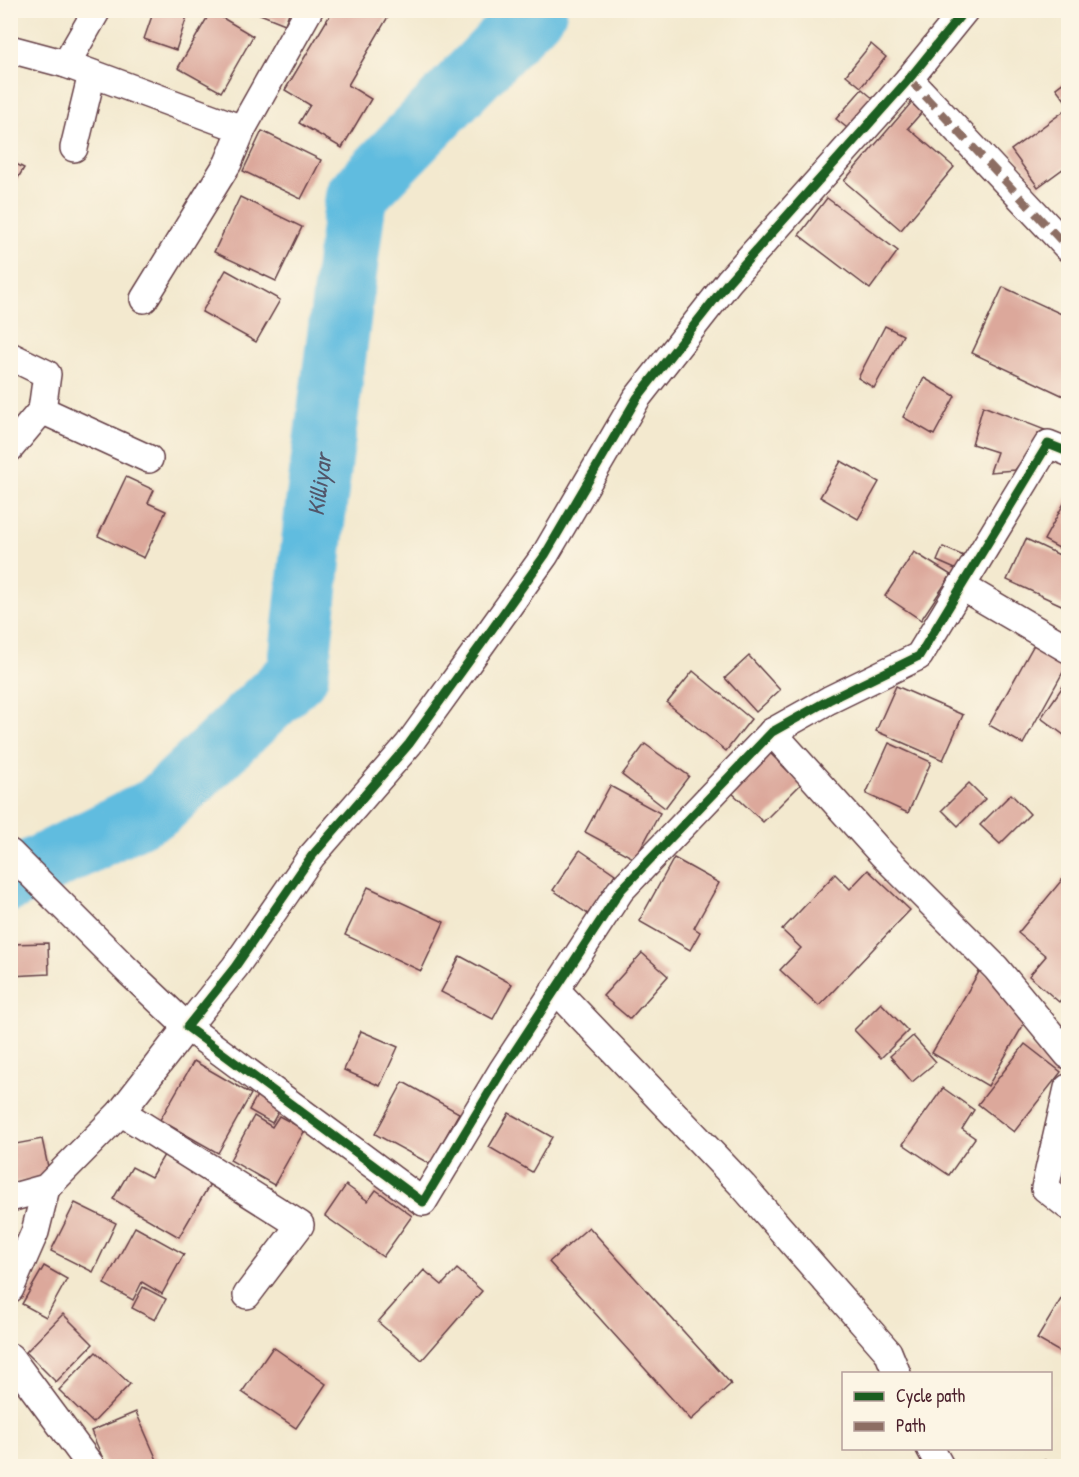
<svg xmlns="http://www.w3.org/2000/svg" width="1079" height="1477" font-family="'Patrick Hand',sans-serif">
	<rect width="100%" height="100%" fill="#fcf5e5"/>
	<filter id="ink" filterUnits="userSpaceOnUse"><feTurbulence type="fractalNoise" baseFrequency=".0167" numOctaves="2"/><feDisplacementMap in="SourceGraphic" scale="12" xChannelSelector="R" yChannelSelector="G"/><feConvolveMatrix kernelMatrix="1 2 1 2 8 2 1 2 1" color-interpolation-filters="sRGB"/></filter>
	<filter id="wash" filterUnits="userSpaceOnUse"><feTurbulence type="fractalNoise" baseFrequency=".008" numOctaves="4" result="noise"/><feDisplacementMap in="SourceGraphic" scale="24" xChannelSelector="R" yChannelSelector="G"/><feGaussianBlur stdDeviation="1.35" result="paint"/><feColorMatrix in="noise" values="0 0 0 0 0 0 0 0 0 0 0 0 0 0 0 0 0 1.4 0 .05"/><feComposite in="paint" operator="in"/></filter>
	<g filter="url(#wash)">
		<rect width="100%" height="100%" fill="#f3e9cf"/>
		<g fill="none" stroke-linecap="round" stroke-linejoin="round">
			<path stroke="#61bcdf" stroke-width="62" id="s1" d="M 10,881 L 158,807 L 298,674 L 316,505 L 356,196 L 536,10"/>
		</g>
		<g id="blocks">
			<g fill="#dca89b">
				<polygon points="154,10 189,10 176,50 144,39"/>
				<polygon points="250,10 290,10 285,24"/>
				<polygon points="333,10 392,10 348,85 371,99 342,148 299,123 310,105 285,90"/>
				<polygon points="211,11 253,36 221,92 178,68"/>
				<polygon points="871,44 886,57 861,87 846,75"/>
				<polygon points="1068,79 1068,104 1056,88"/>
				<polygon points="862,89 876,101 851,131 836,119"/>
				<polygon points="911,103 922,112 908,128 954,167 901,230 844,181"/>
				<polygon points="1067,109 1068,165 1038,187 1011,150"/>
				<polygon points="262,131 321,160 301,199 243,171"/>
				<polygon points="10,161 24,168 10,191"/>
				<polygon points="240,197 302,227 276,281 214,252"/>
				<polygon points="827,198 898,251 870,289 799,235"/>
				<polygon points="226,270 280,300 256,342 202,312"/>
				<polygon points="1003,287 1068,317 1068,398 972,353"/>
				<polygon points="885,326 903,335 874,388 858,378"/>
				<polygon points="924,378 955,396 934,435 903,417"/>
				<polygon points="983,406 1045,430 1015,470 990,472 997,452 972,444"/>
				<polygon points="841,461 879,482 858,519 820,497"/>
				<polygon points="126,477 154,490 148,503 166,511 144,558 98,536"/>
				<polygon points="1068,496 1068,553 1044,540"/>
				<polygon points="1026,539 1068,559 1068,608 1007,580"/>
				<polygon points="943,547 968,558 962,572 937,561"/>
				<polygon points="914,552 951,575 921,620 885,596"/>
				<polygon points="1036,641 1068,659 1068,663 1023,744 989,725"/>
				<polygon points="749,656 780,690 756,712 725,678"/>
				<polygon points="693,671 751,719 726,751 667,703"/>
				<polygon points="1068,679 1068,738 1041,718"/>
				<polygon points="896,686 963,715 943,760 876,731"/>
				<polygon points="889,743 931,762 908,813 866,794"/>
				<polygon points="645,744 689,776 665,808 622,775"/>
				<polygon points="768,751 801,784 763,822 729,790"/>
				<polygon points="969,783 985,799 958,826 942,810"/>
				<polygon points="610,786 660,813 635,859 585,832"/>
				<polygon points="1011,794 1030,814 1000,844 980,825"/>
				<polygon points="580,850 615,874 588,914 553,890"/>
				<polygon points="674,858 719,883 694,928 700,932 690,950 639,921"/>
				<polygon points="868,870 910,910 819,1006 780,970 801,948 782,930 835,874 850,889"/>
				<polygon points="1066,875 1068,877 1068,991 1059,1002 1029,976 1046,956 1018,933"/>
				<polygon points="368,887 444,922 421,971 345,935"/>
				<polygon points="48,943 49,974 10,976 10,944"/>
				<polygon points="642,953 668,976 630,1019 603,996"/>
				<polygon points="460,956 512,984 493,1019 441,992"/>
				<polygon points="980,970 1036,1003 988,1086 932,1053"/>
				<polygon points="881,1003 908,1031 881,1058 854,1030"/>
				<polygon points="361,1031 398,1047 380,1086 344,1070"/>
				<polygon points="913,1036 936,1062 912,1082 890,1056"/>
				<polygon points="1025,1044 1061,1072 1014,1132 978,1104"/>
				<polygon points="194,1061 251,1094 218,1153 160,1120"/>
				<polygon points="403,1082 459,1113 430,1164 375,1134"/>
				<polygon points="943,1088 974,1110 962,1129 975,1138 949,1175 903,1144"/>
				<polygon points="259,1092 282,1105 272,1123 249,1110"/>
				<polygon points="509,1113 552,1137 532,1172 489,1147"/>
				<polygon points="254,1116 272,1127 279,1116 305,1130 274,1185 230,1160"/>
				<polygon points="42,1139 50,1176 10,1184 10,1145"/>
				<polygon points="167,1150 214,1177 179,1237 113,1199 132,1167 151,1177"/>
				<polygon points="346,1185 368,1201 376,1190 412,1216 383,1257 325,1216"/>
				<polygon points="75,1203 116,1223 93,1272 51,1251"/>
				<polygon points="135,1227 184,1254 162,1294 142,1282 133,1300 104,1284"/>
				<polygon points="589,1227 731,1384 691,1420 549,1262"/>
				<polygon points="44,1266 67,1279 46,1317 22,1304"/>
				<polygon points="457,1269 482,1291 422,1360 378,1322 424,1270 442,1285"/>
				<polygon points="143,1287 166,1299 155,1320 132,1308"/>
				<polygon points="1064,1294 1068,1297 1068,1349 1065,1355 1037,1339"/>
				<polygon points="63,1314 93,1344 56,1382 26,1352"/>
				<polygon points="273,1347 326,1384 296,1428 242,1392"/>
				<polygon points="96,1352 130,1384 93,1423 59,1390"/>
				<polygon points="136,1412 157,1460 143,1466 106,1466 91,1431"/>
				<polygon points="1045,1460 1048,1466 1030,1466"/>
			</g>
		</g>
	</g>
	<g filter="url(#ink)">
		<use href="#blocks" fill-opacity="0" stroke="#633d44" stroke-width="1.5"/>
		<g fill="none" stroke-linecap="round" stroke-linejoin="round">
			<g stroke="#633d44" stroke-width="30">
				<g id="street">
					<polyline points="965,10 909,79 729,281 637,398 545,555 480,646 409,744 311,857 235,967 187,1027 423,1202 502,1071 620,891 772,732 829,700 919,656 1048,444 1068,452"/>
					<polyline points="10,49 66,64 242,129 309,10"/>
					<polyline points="66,64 97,10"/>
					<polyline points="909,79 1068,248"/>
					<polyline points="74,148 92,74"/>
					<polyline points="144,299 228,163 242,129"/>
					<polyline points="10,356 47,374 42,410 10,448"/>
					<polyline points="42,410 149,459"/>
					<polyline points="961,586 1068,649"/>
					<polyline points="772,732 882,854 996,968 1068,1055"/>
					<polyline points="10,853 128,971 187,1027 121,1112 46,1188 10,1198"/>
					<polyline points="555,989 743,1186 888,1352 897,1374"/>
					<polyline points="1068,1088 1045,1188 1068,1206"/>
					<polyline points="121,1112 300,1225 247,1295"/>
					<polyline points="10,1289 35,1232 46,1188"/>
					<polyline points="10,1357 91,1466"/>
					<polyline points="930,1448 940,1466"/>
				</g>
			</g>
			<use href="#street" stroke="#fff" stroke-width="27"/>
			<polyline stroke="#8d6e63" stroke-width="8" stroke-dasharray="15 8" stroke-linecap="butt" points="909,79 1068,248"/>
			<g stroke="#fcf5e5" stroke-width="13">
				<polyline id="cycleway" points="965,10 909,79 729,281 637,398 545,555 480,646 409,744 311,857 235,967 187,1027 423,1202 502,1071 620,891 772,732 829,700 919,656 1048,444 1068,452"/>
			</g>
			<use href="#cycleway" stroke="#1b5e20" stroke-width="9"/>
		</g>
	</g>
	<g text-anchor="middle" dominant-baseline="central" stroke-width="5" stroke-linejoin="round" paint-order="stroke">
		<g font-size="24" font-style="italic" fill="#52566a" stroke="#fcf5e5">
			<text stroke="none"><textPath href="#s1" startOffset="549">Killiyar</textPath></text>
		</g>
	</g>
	<rect width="1079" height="1477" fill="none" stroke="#fcf5e5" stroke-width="36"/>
	<rect x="842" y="1372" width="210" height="78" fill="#fcf5e5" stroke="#b59f9b" stroke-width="1.5"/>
	<rect x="854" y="1392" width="30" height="9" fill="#1b5e20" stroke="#b59f9b" stroke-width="1.5"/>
	<text x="896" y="1402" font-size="18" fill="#4a1f2b">Cycle path</text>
	<rect x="854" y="1422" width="30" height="9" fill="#8d6e63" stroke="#b59f9b" stroke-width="1.5"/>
	<text x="896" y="1432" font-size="18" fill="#4a1f2b">Path</text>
</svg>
